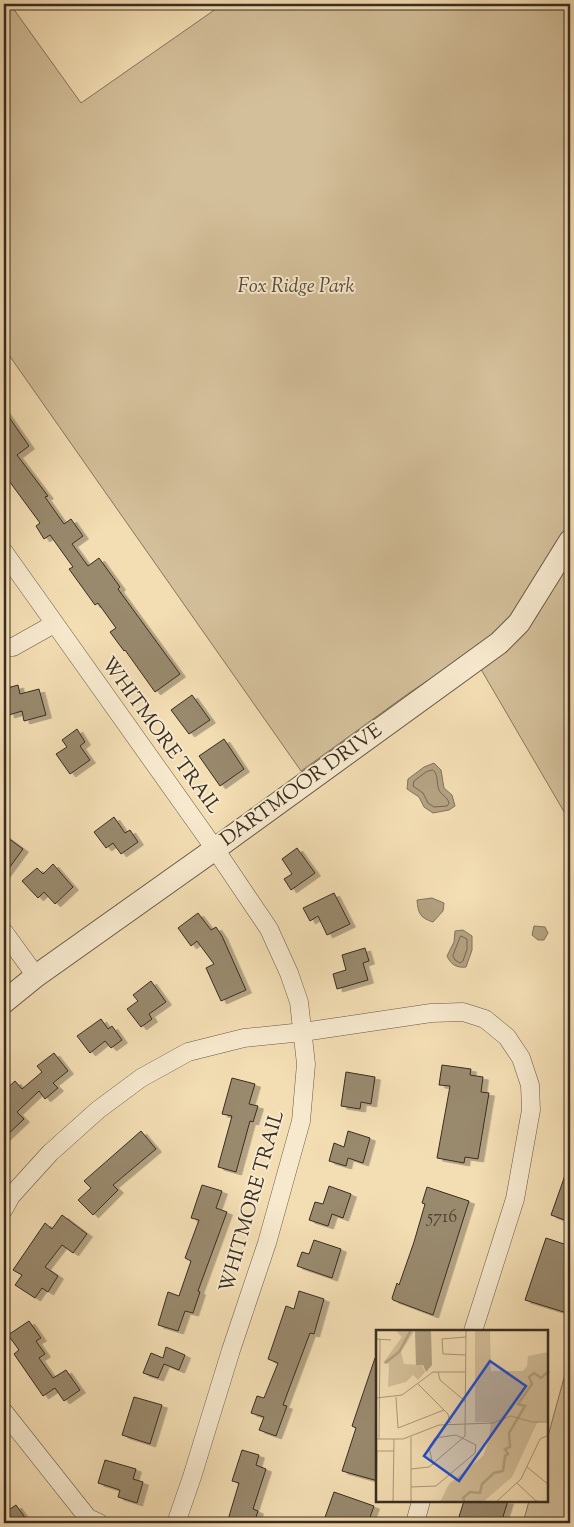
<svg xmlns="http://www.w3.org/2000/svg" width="574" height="1527" font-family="'Sorts Mill Goudy',serif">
	<defs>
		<filter id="shadow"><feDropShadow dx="5.5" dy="3" stdDeviation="0" flood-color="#0004"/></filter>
	</defs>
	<rect width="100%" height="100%" fill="#f3ddb3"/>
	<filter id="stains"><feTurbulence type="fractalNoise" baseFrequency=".004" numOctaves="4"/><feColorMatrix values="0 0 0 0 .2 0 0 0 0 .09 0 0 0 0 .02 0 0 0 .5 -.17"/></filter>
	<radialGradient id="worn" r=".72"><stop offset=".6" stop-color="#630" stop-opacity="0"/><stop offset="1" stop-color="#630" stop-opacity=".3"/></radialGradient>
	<g fill="#d3bf9a" stroke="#86765e">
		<polygon points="4,4 10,4 81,103 223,4 570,4 570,822 482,671 469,653 409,693 301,771 4,348"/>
		<polygon points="570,1356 570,1523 523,1523 529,1501 548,1501 548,1436"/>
	</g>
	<g fill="#b3a181" stroke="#82735b">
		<polygon points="434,763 441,770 444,788 452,795 455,806 449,810 433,813 424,807 419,797 407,789 408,779 424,767"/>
		<path d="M 432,898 L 444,903 L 443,911 L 433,922 C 420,918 418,913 417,900 Z"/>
		<polygon points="534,926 545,927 548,933 544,940 538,940 532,935"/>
		<path d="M 463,930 L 472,936 L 472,950 L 466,967 C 457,968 451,965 447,956 L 454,942 L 455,931 Z"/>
	</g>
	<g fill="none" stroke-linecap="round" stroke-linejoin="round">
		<g stroke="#766751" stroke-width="1">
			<path d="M 433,770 C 439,775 436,783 439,790 C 442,796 447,796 449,803 L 447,806 L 434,807 L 428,803 L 423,793 L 413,786 L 414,781 L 426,772 Z"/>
			<polygon points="461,936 467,939 467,949 463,961 460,963 455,960 453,956"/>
		</g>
	</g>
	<g fill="#99896d" stroke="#382d21" filter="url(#shadow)">
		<polygon points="4,410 29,446 17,455 48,496 45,497 64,524 71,519 83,536 72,544 88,566 99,558 120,587 118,589 180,674 155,692 125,650 124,651 110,632 116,628 98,603 95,605 69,569 73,567 50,535 44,539 36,526 40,523 4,474"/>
		<polygon points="18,685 20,694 39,689 46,715 24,721 22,711 9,715 4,689"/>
		<polygon points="192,695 210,720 189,734 171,710"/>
		<polygon points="77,729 85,742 80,746 90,760 70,774 56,754 67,747 62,740"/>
		<polygon points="224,739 244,769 220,786 199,756"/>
		<polygon points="114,817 125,833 130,830 138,842 121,854 113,843 106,848 94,832"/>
		<polygon points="4,835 23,849 4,875"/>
		<polygon points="297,848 315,873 291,890 284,879 292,874 282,859"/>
		<polygon points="53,864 73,887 55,904 44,892 38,898 22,881 37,868 43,874"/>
		<polygon points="334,893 350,924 327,935 318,916 310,921 303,908"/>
		<polygon points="198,913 211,930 216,927 222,936 246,990 221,1001 206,968 214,964 197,941 191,946 178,928"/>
		<polygon points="365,948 369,961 363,963 368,980 337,989 333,974 346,970 342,955"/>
		<polygon points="151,981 166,1002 149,1014 152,1019 141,1027 127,1009 138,1001 133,995"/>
		<polygon points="101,1019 108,1029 112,1026 122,1040 111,1048 105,1041 90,1053 77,1036"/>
		<polygon points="54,1053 68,1071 53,1083 58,1088 45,1099 39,1091 17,1112 24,1119 4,1138 4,1091 15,1081 22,1089 42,1072 37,1066"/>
		<polygon points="442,1065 471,1069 470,1075 483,1077 481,1092 489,1093 478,1159 465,1157 464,1163 437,1158 450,1086 439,1085"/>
		<polygon points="346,1072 375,1077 371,1104 361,1102 360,1109 341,1106"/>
		<polygon points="232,1078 255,1084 249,1104 258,1106 253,1122 250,1121 236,1172 218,1167 232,1116 222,1114"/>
		<polygon points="141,1131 156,1149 113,1185 118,1190 93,1215 78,1200 91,1188 84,1181"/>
		<polygon points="348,1131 370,1138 363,1163 348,1158 346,1166 329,1161 334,1143 344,1147"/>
		<polygon points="568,1167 570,1167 570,1222 551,1215"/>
		<polygon points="202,1185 222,1191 216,1208 227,1212 198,1291 200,1292 193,1313 185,1311 178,1331 158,1325 168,1292 179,1296 191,1261 185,1258 199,1220 191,1218"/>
		<polygon points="329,1186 351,1194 343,1218 332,1214 328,1226 309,1220 315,1202 323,1204"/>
		<polygon points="427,1187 469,1201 433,1315 393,1300 392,1298 397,1283 399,1285 414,1242 425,1204 422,1203"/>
		<polygon points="62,1215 87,1234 73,1253 62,1245 45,1267 58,1276 48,1292 42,1288 35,1298 15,1285 22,1275 13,1270 45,1223 52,1229"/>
		<polygon points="546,1238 570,1246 570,1303 567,1313 525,1300"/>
		<polygon points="314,1240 341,1249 332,1278 297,1266 302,1252 309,1254"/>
		<polygon points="299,1291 324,1299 314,1334 310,1333 283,1405 287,1406 276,1436 259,1430 264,1417 251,1413 257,1396 264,1398 278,1363 268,1359 286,1306 294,1309"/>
		<polygon points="29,1321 41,1338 36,1341 45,1354 39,1358 53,1378 66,1370 80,1390 64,1401 55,1388 43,1396 14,1354 19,1350 8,1335"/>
		<polygon points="166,1347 185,1355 179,1370 164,1364 158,1378 143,1373 151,1353 163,1358"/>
		<polygon points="375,1358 378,1358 378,1481 342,1471 356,1428 352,1426"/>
		<polygon points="134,1397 162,1405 150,1444 122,1435"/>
		<polygon points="242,1450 259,1455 256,1465 266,1469 253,1509 258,1511 254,1523 227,1523 239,1483 232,1481"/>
		<polygon points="105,1460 136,1469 133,1479 143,1482 137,1503 118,1497 120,1490 98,1483"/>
		<polygon points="334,1492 374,1506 368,1523 323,1523"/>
		<polygon points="464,1501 508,1501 501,1523 457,1523"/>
		<polygon points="16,1505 29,1523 4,1523 4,1513"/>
	</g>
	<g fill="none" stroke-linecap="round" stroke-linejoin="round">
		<g stroke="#675946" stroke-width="19">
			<g id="minor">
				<polyline points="4,552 215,849 269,929 289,973 299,1002 306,1064 301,1121 267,1243 231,1350 192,1477 176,1523"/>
				<polyline points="4,647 13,647 54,624"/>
				<polyline points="4,932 36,976"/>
				<polyline points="4,1209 11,1196 50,1153 98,1110 141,1078 188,1052 244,1038 303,1032 431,1013 463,1012 485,1019 507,1037 521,1058 530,1085 531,1110 515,1199 473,1331"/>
				<polyline points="4,1412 88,1518 99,1523"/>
				<polyline points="415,1523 421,1501"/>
			</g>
		</g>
		<g stroke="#675946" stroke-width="24">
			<polyline id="tertiary" points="4,1002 36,976 215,849 499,643 519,623 570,541"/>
		</g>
		<use href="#minor" stroke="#f7e9ce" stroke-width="18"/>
		<use href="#tertiary" stroke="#f7e9ce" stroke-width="22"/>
	</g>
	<g text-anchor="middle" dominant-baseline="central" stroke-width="4" stroke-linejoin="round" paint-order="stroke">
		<g font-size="18" fill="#504434">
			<text x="442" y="1218">5716</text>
		</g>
		<g font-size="20" font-style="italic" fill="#574a39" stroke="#f7e9ce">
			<text x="296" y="287">Fox Ridge Park</text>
		</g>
		<g font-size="20" fill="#382d21" stroke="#f7e9ce">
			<text transform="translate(160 736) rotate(54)">WHITMORE TRAIL</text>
			<text transform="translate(302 786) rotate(-36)">DARTMOOR DRIVE</text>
			<text transform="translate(253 1202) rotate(-74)">WHITMORE TRAIL</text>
		</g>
	</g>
	<g transform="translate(376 1330)">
		<rect width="172" height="172" fill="#f3ddb3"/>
		<path d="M 19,0 L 39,0 L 25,22 L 28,34 L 46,35 L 49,42 L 42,50 L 37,45 L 30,52 L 12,57 L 13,34 L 7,33 L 26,7 ZM 99,0 L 114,0 L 115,41 L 147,41 L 151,36 L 152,26 L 172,22 L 172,91 L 161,93 L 136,147 L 107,172 L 64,172 L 73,154 L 107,126 L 113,110 L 115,92 L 99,92 Z" fill="#d3bf9a"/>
		<path d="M 55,0 L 56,35 L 50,42 L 47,35 L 40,35 L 39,1 Z" fill="#b3a181"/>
		<path fill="none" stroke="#b3a181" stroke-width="2.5" d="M 9,33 L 23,22 L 35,0M 89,172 L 87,168 L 94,162 L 104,163 L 106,154 L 118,143 L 127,141 L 129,126 L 132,124 L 129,119 L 134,117 L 133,103 L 149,76 L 142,74 L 156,54 L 153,47 L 158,43 L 165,48 L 173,41"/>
		<path fill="none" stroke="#a89779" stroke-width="1" d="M 90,7 L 66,9 L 67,24 L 90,25M 0,9 L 15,10M 62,42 L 64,50 L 90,72M 41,53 L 72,84 L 74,93M 20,67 L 22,98 L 68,80M 0,68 L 26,65 L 57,42 L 90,42M 0,109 L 27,109 L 63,95 L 117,93 L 135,86 L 156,92 L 173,92M 3,109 L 4,9M 0,121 L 18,121M 151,137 L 173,155M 35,139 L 53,137 L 89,106 L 90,0M 141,153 L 160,171 L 167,172M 35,157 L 60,156 L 99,123 L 100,115 L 80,105 L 59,108 L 53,117 L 57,135M 0,172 L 1,121M 17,172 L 18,109M 35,172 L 35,107M 120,172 L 145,149 L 164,109 L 173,105"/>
		<path fill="#1d4ed8" fill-opacity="0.15" stroke="#1d4ed8" stroke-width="2.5" d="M 114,31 L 150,56 L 83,151 L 48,126 Z"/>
		<rect width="172" height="172" fill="none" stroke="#382d21" stroke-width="2.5"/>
	</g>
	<rect width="574" height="1527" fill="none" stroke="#f3ddb3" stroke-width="20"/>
	<rect x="5" y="5" width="564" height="1517" fill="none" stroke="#382d21" stroke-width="2.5"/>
	<rect x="10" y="10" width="554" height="1507" fill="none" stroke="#382d21"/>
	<rect width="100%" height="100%" filter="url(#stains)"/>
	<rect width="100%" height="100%" fill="url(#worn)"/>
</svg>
